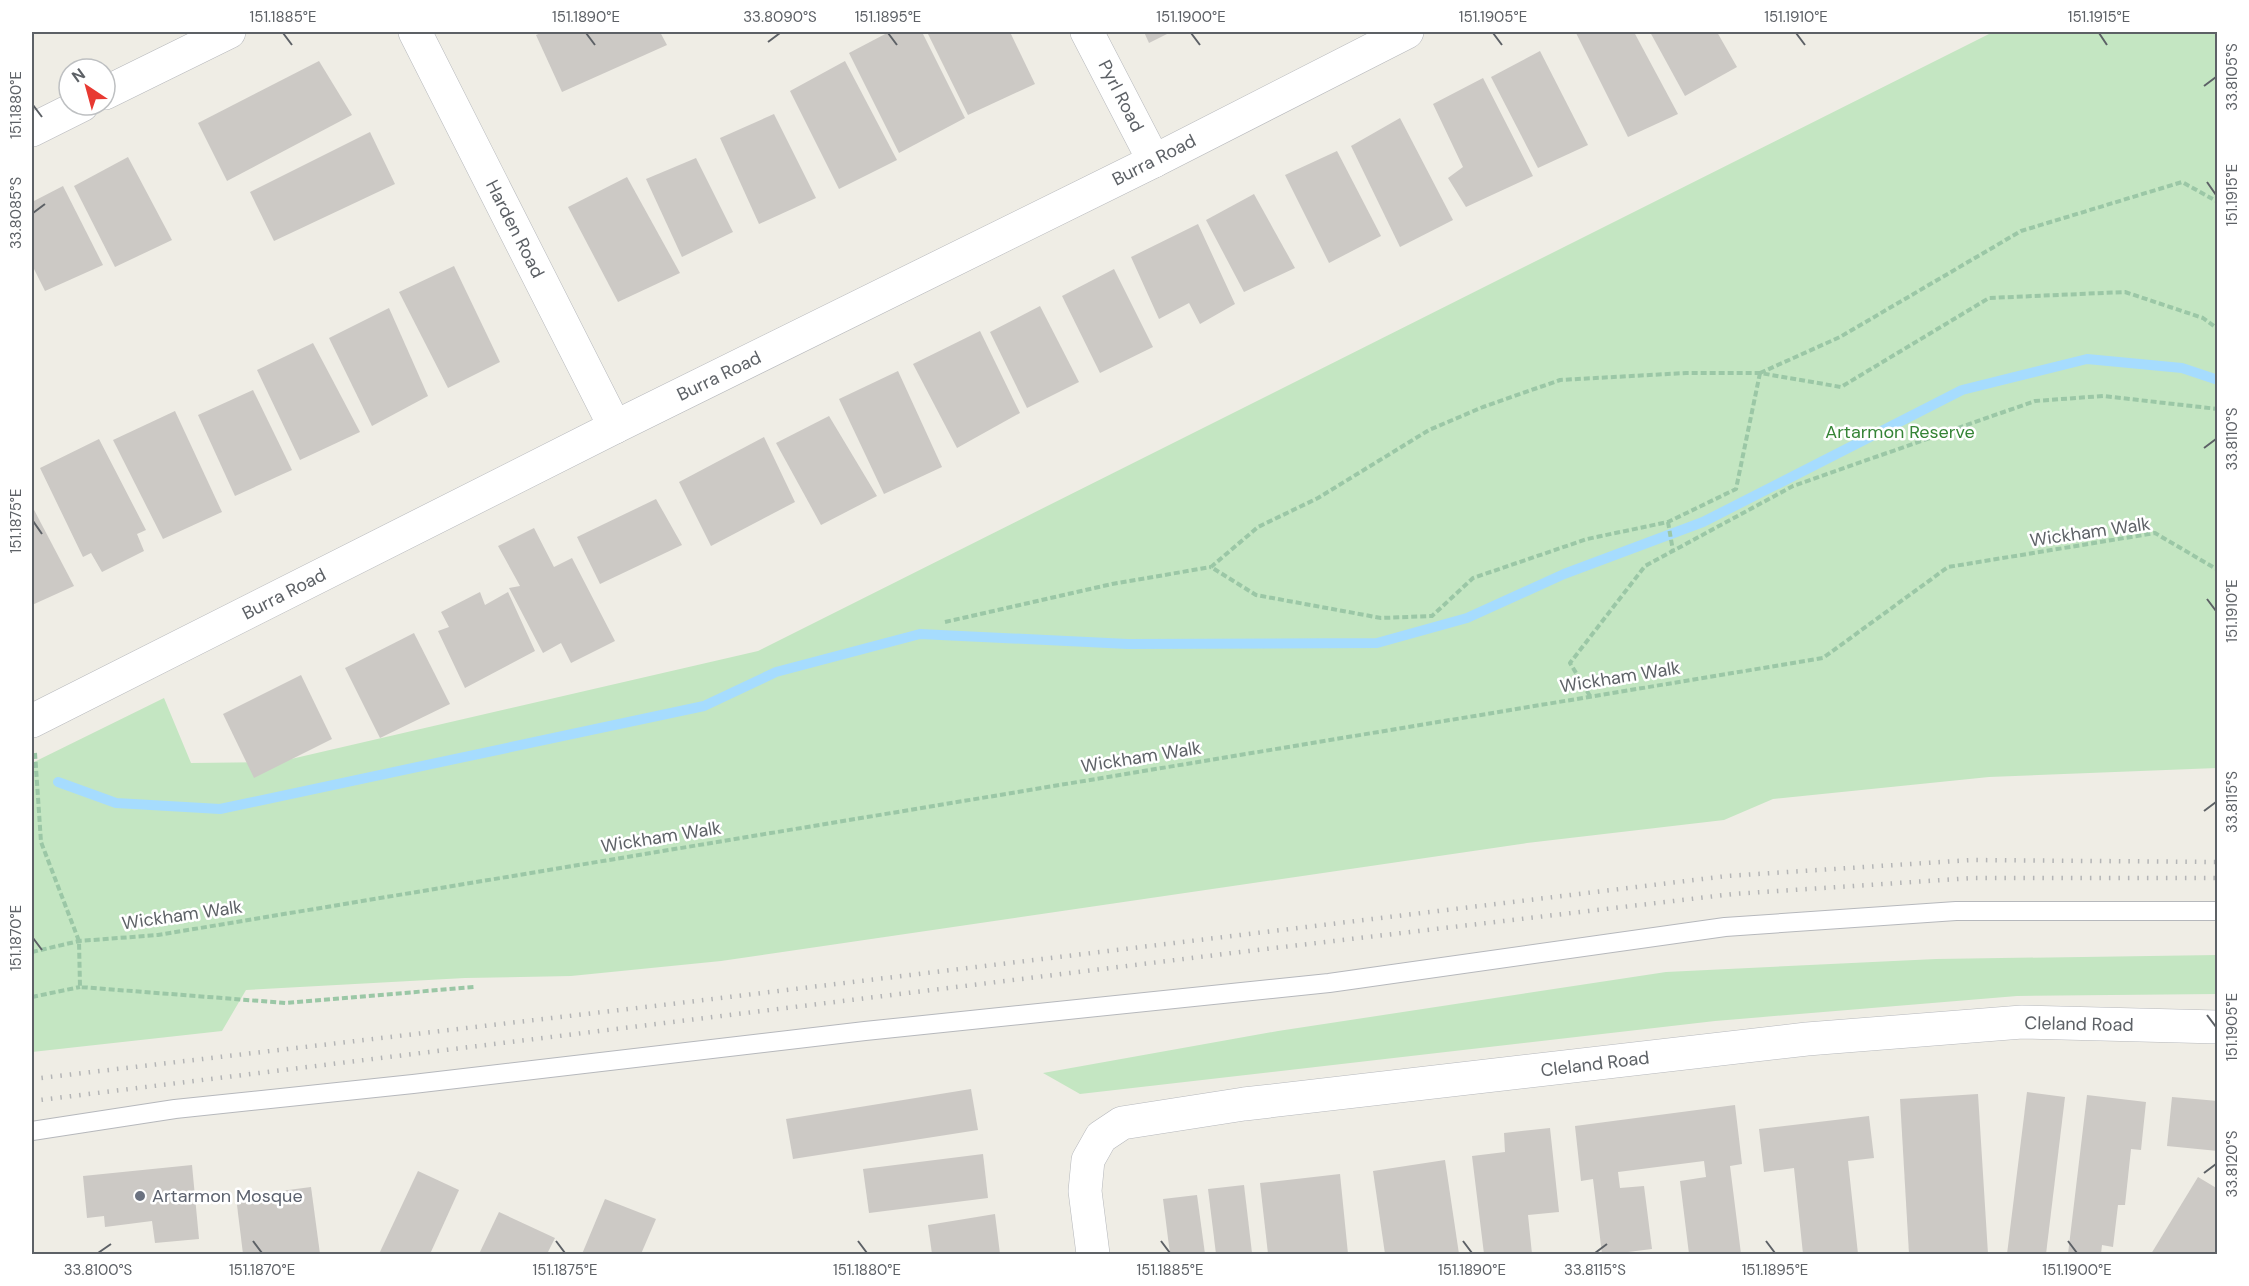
<svg xmlns="http://www.w3.org/2000/svg" width="2249" height="1286" font-family="'DM Sans',sans-serif">
	<rect width="100%" height="100%" fill="#efede5"/>
	<g fill="#c4e6c2">
		<polygon points="1993,32 2217,32 2217,768 1989,777 1773,799 1724,820 1527,843 721,961 571,976 465,978 246,990 222,1031 32,1052 32,763 164,698 191,763 278,762 758,651"/>
		<polygon points="2217,955 2217,994 2017,996 1715,1021 1080,1094 1043,1073 1278,1031 1666,972 1936,959"/>
	</g>
	<g fill="none" stroke-linecap="round" stroke-linejoin="round">
		<polyline stroke="#a6dcfe" stroke-width="10" points="58,782 116,803 220,809 704,706 776,672 920,634 1128,644 1377,643 1467,618 1564,574 1703,522 1962,390 2087,359 2182,368 2218,380"/>
	</g>
	<g fill="#ccc9c5">
		<polygon points="543,32 660,32 667,45 562,92 536,35"/>
		<polygon points="889,32 922,32 965,118 899,153 849,53"/>
		<polygon points="927,32 1010,32 1035,84 968,115"/>
		<polygon points="1144,32 1171,32 1149,43"/>
		<polygon points="1579,32 1634,32 1678,114 1628,137 1576,33"/>
		<polygon points="1650,32 1717,32 1737,67 1685,96"/>
		<polygon points="1540,51 1588,145 1538,168 1491,77"/>
		<polygon points="319,61 352,115 227,181 198,123"/>
		<polygon points="845,61 897,160 839,189 790,91"/>
		<polygon points="1483,78 1533,176 1466,207 1448,178 1463,167 1433,104"/>
		<polygon points="774,114 816,198 759,224 720,138"/>
		<polygon points="1400,118 1453,220 1400,247 1351,146"/>
		<polygon points="370,132 395,184 274,241 250,192"/>
		<polygon points="1337,151 1381,236 1329,263 1285,175"/>
		<polygon points="128,157 172,240 115,267 74,186"/>
		<polygon points="696,158 733,232 682,257 646,179"/>
		<polygon points="627,177 680,273 618,302 568,207"/>
		<polygon points="63,186 103,265 45,291 32,265 32,202"/>
		<polygon points="1254,194 1295,268 1244,292 1206,220"/>
		<polygon points="1198,224 1235,304 1200,324 1189,303 1159,319 1131,257"/>
		<polygon points="454,266 500,362 448,388 399,292"/>
		<polygon points="1114,269 1153,347 1100,373 1062,296"/>
		<polygon points="1040,306 1079,382 1027,408 990,332"/>
		<polygon points="389,308 428,396 372,426 329,338"/>
		<polygon points="980,331 1020,413 957,448 913,364"/>
		<polygon points="313,343 360,432 300,460 257,370"/>
		<polygon points="898,371 942,467 884,494 839,399"/>
		<polygon points="253,390 292,470 235,496 198,415"/>
		<polygon points="175,411 222,512 163,539 113,440"/>
		<polygon points="829,416 877,496 821,525 776,443"/>
		<polygon points="764,437 795,502 711,546 679,482"/>
		<polygon points="99,439 146,530 137,534 144,551 102,572 91,553 83,557 40,468"/>
		<polygon points="656,499 682,545 600,584 577,537"/>
		<polygon points="32,506 74,586 32,605"/>
		<polygon points="534,528 554,567 572,558 615,641 571,663 561,643 543,653 509,588 520,586 498,546"/>
		<polygon points="480,592 485,605 508,592 535,651 465,688 438,631 449,627 441,612"/>
		<polygon points="414,633 450,704 380,738 345,668"/>
		<polygon points="301,675 332,739 254,778 223,714"/>
		<polygon points="971,1089 978,1130 793,1159 786,1119"/>
		<polygon points="2027,1092 2065,1097 2046,1254 2007,1254"/>
		<polygon points="1978,1094 1988,1254 1909,1254 1900,1099"/>
		<polygon points="2087,1095 2146,1102 2141,1150 2131,1149 2125,1205 2118,1205 2113,1247 2102,1245 2101,1254 2068,1254"/>
		<polygon points="2172,1097 2218,1101 2218,1151 2167,1146"/>
		<polygon points="1735,1105 1742,1164 1730,1166 1741,1254 1689,1254 1680,1181 1706,1177 1704,1161 1618,1172 1620,1188 1644,1186 1652,1249 1628,1252 1628,1254 1602,1254 1593,1179 1581,1181 1575,1126"/>
		<polygon points="1869,1116 1874,1158 1848,1161 1858,1254 1803,1254 1794,1168 1764,1172 1759,1129"/>
		<polygon points="1550,1128 1559,1212 1528,1215 1532,1254 1484,1254 1472,1156 1505,1152 1504,1133"/>
		<polygon points="983,1154 988,1198 869,1213 863,1169"/>
		<polygon points="1445,1160 1459,1254 1385,1254 1373,1171"/>
		<polygon points="192,1165 199,1239 155,1243 152,1221 105,1227 104,1216 87,1218 83,1176"/>
		<polygon points="418,1171 459,1190 430,1254 379,1254"/>
		<polygon points="1340,1174 1348,1254 1268,1254 1260,1183"/>
		<polygon points="2198,1177 2218,1189 2218,1254 2151,1254"/>
		<polygon points="1244,1185 1252,1253 1216,1254 1208,1189"/>
		<polygon points="311,1187 320,1254 243,1254 236,1197"/>
		<polygon points="1197,1195 1205,1254 1170,1254 1163,1199"/>
		<polygon points="605,1199 656,1219 641,1254 582,1254"/>
		<polygon points="499,1212 555,1238 547,1254 479,1254"/>
		<polygon points="995,1214 1000,1254 932,1254 928,1225"/>
	</g>
	<g fill="none" stroke-linecap="round" stroke-linejoin="round">
		<g stroke="#b6b8bc" stroke-width="20">
			<polyline id="lane" points="32,1131 175,1109 413,1084 865,1031 1329,983 1725,927 1956,911 2218,911"/>
		</g>
		<g stroke="#b6b8bc" stroke-width="34">
			<g id="street">
				<polyline points="415,32 615,427"/>
				<polyline points="1087,32 1154,161"/>
				<polyline points="105,93 229,32"/>
				<polyline points="32,130 82,105"/>
				<polyline points="32,721 615,427 1154,161 1407,32"/>
				<polyline points="1093,1254 1085,1191 1088,1160 1101,1137 1122,1123 1244,1104 1807,1039 2022,1022 2218,1027"/>
			</g>
		</g>
		<g stroke="#9bc7a6" stroke-width="4" stroke-dasharray="6 3" stroke-linecap="butt">
			<polyline points="1760,373 1736,489 1668,522 1587,539 1473,578 1432,616 1381,618 1256,595 1211,567 1258,527 1318,498 1429,430 1483,407 1560,380 1686,373 1760,373 1841,387 1989,298 2125,292 2203,318 2218,329"/>
			<polyline points="1760,373 1840,337 2021,231 2182,182 2218,202"/>
			<polyline points="1668,522 1673,551"/>
			<polyline points="945,622 1112,584 1211,567"/>
			<polyline points="1590,696 1570,663 1645,566 1793,486 2035,401 2103,396 2218,409"/>
			<polyline points="35,753 41,842 79,941 80,987 286,1003 474,987"/>
			<polyline points="32,952 79,941 158,935 1823,658 1948,567 2155,533 2218,570"/>
			<polyline points="32,997 80,987"/>
		</g>
		<use href="#lane" stroke="#fff" stroke-width="18"/>
		<use href="#street" stroke="#fff" stroke-width="33"/>
		<g stroke="#b4b5b6" stroke-width="4.5" stroke-dasharray="1.5 8" stroke-linecap="butt">
			<polyline points="32,1079 671,1004 1727,876 1971,860 2218,862"/>
			<polyline points="32,1101 1232,953 1733,894 1973,878 2218,878"/>
		</g>
	</g>
	<path fill="none" stroke="#5d6166" stroke-width="2" d="M 283,33 L 292,45M 586,33 L 595,45M 888,33 L 897,45M 1191,33 L 1200,45M 1493,33 L 1502,45M 1796,33 L 1805,45M 2099,33 L 2107,45M 768,42 L 780,33M 2204,86 L 2216,77M 33,105 L 42,117M 2207,182 L 2216,195M 33,213 L 45,204M 2204,448 L 2216,439M 33,521 L 42,534M 2207,599 L 2216,611M 2204,811 L 2216,802M 33,938 L 42,950M 2207,1015 L 2216,1027M 2204,1173 L 2216,1164M 253,1241 L 262,1253M 556,1241 L 565,1253M 858,1241 L 867,1253M 1161,1241 L 1170,1253M 1463,1241 L 1472,1253M 1766,1241 L 1775,1253M 2068,1241 L 2077,1253M 98,1253 L 111,1244M 1595,1253 L 1607,1244"/>
	<circle fill="#6b7280" stroke="#fff" stroke-width="2" cx="140" cy="1196" r="6"/>
	<g text-anchor="middle" dominant-baseline="central" stroke-width="5" stroke-linejoin="round" paint-order="stroke">
		<g font-size="18" fill="#5d6166" stroke="#fff">
			<text transform="translate(1121 96) rotate(63)">Pyrl Road</text>
			<text transform="translate(1154 160) rotate(-27)">Burra Road</text>
			<text transform="translate(515 229) rotate(63)">Harden Road</text>
			<text transform="translate(719 376) rotate(-26)">Burra Road</text>
			<text transform="translate(2090 532) rotate(-8)">Wickham Walk</text>
			<text transform="translate(284 594) rotate(-27)">Burra Road</text>
			<text transform="translate(1620 677) rotate(-9)">Wickham Walk</text>
			<text transform="translate(1141 757) rotate(-9)">Wickham Walk</text>
			<text transform="translate(661 837) rotate(-9)">Wickham Walk</text>
			<text transform="translate(182 915) rotate(-8)">Wickham Walk</text>
			<text transform="translate(2079 1024) rotate(1)">Cleland Road</text>
			<text transform="translate(1595 1064) rotate(-7)">Cleland Road</text>
		</g>
		<g font-size="18" fill="#358436" stroke="#fff">
			<text x="1900" y="432">Artarmon Reserve</text>
		</g>
		<g font-size="18" fill="#5b616d" stroke="#fff" text-anchor="start">
			<text x="152" y="1196">Artarmon Mosque</text>
		</g>
	</g>
	<rect width="2249" height="1286" fill="none" stroke="#ffffff" stroke-width="66"/>
	<g transform="translate(87 87) rotate(324)"><circle r="28" fill="#ffffff" stroke="#bec0c2" stroke-width="1.5"/>
	<path d="M0-4.5L10 22L0 15L-10 22Z" fill="#e83932"/>
	<text y="-9" font-size="16" font-weight="bold" text-anchor="middle" fill="#5d6166">N</text>
	</g>
	<rect x="33" y="33" width="2183" height="1220" fill="none" stroke="#5d6166" stroke-width="2"/>
	<g font-size="15" text-anchor="middle" fill="#5d6166">
		<text x="283" y="22">151.1885°E</text>
		<text x="586" y="22">151.1890°E</text>
		<text x="780" y="22">33.8090°S</text>
		<text x="888" y="22">151.1895°E</text>
		<text x="1191" y="22">151.1900°E</text>
		<text x="1493" y="22">151.1905°E</text>
		<text x="1796" y="22">151.1910°E</text>
		<text x="2099" y="22">151.1915°E</text>
		<text transform="translate(2232 77) rotate(-90)" y="5">33.8105°S</text>
		<text transform="translate(16 105) rotate(-90)" y="5">151.1880°E</text>
		<text transform="translate(2232 195) rotate(-90)" y="5">151.1915°E</text>
		<text transform="translate(16 213) rotate(-90)" y="5">33.8085°S</text>
		<text transform="translate(2232 439) rotate(-90)" y="5">33.8110°S</text>
		<text transform="translate(16 521) rotate(-90)" y="5">151.1875°E</text>
		<text transform="translate(2232 611) rotate(-90)" y="5">151.1910°E</text>
		<text transform="translate(2232 802) rotate(-90)" y="5">33.8115°S</text>
		<text transform="translate(16 938) rotate(-90)" y="5">151.1870°E</text>
		<text transform="translate(2232 1027) rotate(-90)" y="5">151.1905°E</text>
		<text transform="translate(2232 1164) rotate(-90)" y="5">33.8120°S</text>
		<text x="98" y="1275">33.8100°S</text>
		<text x="262" y="1275">151.1870°E</text>
		<text x="565" y="1275">151.1875°E</text>
		<text x="867" y="1275">151.1880°E</text>
		<text x="1170" y="1275">151.1885°E</text>
		<text x="1472" y="1275">151.1890°E</text>
		<text x="1595" y="1275">33.8115°S</text>
		<text x="1775" y="1275">151.1895°E</text>
		<text x="2077" y="1275">151.1900°E</text>
	</g>
</svg>
